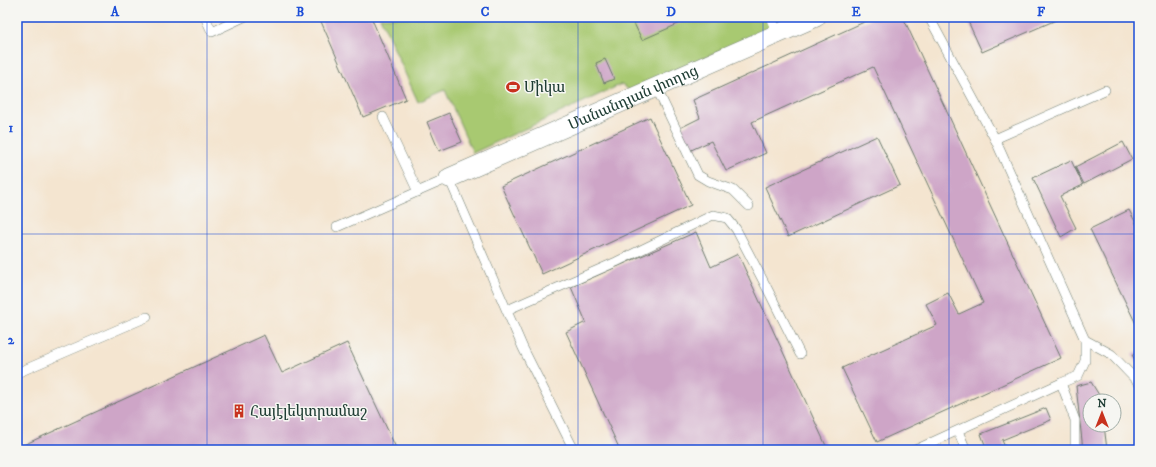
<svg xmlns="http://www.w3.org/2000/svg" width="1156" height="467" font-family="'IM FELL DW Pica','Noto Serif Armenian',serif">
	<rect width="100%" height="100%" fill="#f6f6f2"/>
	<filter id="ink" filterUnits="userSpaceOnUse"><feTurbulence type="fractalNoise" baseFrequency=".025" numOctaves="2"/><feDisplacementMap in="SourceGraphic" scale="8" xChannelSelector="R" yChannelSelector="G"/><feConvolveMatrix kernelMatrix="1 2 1 2 8 2 1 2 1" color-interpolation-filters="sRGB"/></filter>
	<filter id="wash" filterUnits="userSpaceOnUse"><feTurbulence type="fractalNoise" baseFrequency=".012" numOctaves="4" result="noise"/><feDisplacementMap in="SourceGraphic" scale="16" xChannelSelector="R" yChannelSelector="G"/><feGaussianBlur stdDeviation="0.9" result="paint"/><feColorMatrix in="noise" values="0 0 0 0 0 0 0 0 0 0 0 0 0 0 0 0 0 1.4 0 .05"/><feComposite in="paint" operator="in"/></filter>
	<g filter="url(#wash)">
		<rect width="100%" height="100%" fill="#f4e5d0"/>
		<polygon fill="#a8c971" stroke="#648352" points="380,17 797,17 630,91 622,84 473,153 445,90 418,102"/>
		<g id="blocks">
			<g fill="#cea5c7">
				<polygon points="221,17 233,17 223,21"/>
				<polygon points="319,17 371,17 406,99 363,117"/>
				<polygon points="631,17 694,17 642,40"/>
				<polygon points="875,17 903,17 1061,358 877,442 842,368 937,325 926,304 948,293 959,314 983,303 873,67 752,122 766,153 726,171 711,141 689,151 678,129 700,118 693,100"/>
				<polygon points="966,17 1063,17 982,52"/>
				<polygon points="605,59 614,79 604,83 596,63"/>
				<polygon points="449,113 462,142 439,151 427,122"/>
				<polygon points="650,117 691,205 542,274 501,186"/>
				<polygon points="877,136 900,185 788,237 765,187"/>
				<polygon points="1123,142 1132,159 1084,184 1075,167"/>
				<polygon points="1071,160 1083,185 1060,196 1076,228 1061,237 1033,178"/>
				<polygon points="1129,210 1139,229 1139,330 1090,229"/>
				<polygon points="696,232 711,267 738,254 828,450 620,450 566,332 586,322 571,287"/>
				<polygon points="264,335 282,373 347,343 397,450 17,450 17,448"/>
				<polygon points="1139,351 1139,366 1132,355"/>
				<polygon points="1091,382 1099,395 1100,401 1090,401 1090,425 1104,425 1107,450 1083,450 1076,386"/>
				<polygon points="1046,408 1051,420 1002,440 1006,450 987,450 981,434"/>
			</g>
		</g>
	</g>
	<g filter="url(#ink)">
		<use href="#blocks" fill-opacity="0" stroke="#6a786b" stroke-width="1"/>
		<g fill="none" stroke-linecap="round" stroke-linejoin="round">
			<g stroke="#6a786b" stroke-width="10">
				<g id="service">
					<polyline points="205,17 212,32 244,17"/>
					<polyline points="771,17 778,34"/>
					<polyline points="656,87 698,175 708,181 733,190 749,206"/>
					<polyline points="383,117 418,192"/>
					<polyline points="995,139 1105,90"/>
					<polyline points="337,227 449,178 523,348 574,450"/>
					<polyline points="507,310 616,262 713,215 727,218 736,229 768,290 800,354"/>
					<polyline points="1085,340 1111,354 1139,383"/>
					<polyline points="17,373 147,317"/>
					<polyline points="1061,383 1075,420 1075,450"/>
					<polyline points="958,431 966,450"/>
					<polyline points="915,450 1061,383 1078,376 1085,361 1085,340 995,139 929,17"/>
				</g>
			</g>
			<g stroke="#6a786b" stroke-width="20">
				<g id="minor">
					<path id="s1" d="M 449,178 L 816,17"/>
				</g>
			</g>
			<use href="#service" stroke="#fff" stroke-width="9"/>
			<use href="#minor" stroke="#fff" stroke-width="19"/>
		</g>
	</g>
	<path fill="none" stroke="#1d4ed8" stroke-width="1" stroke-opacity="0.55" d="M 207,17 L 207,450M 393,17 L 393,450M 578,17 L 578,450M 763,17 L 763,450M 949,17 L 949,450M 17,234 L 1139,234"/>
	<defs>
		<g id="stadium-bare" transform="scale(1.08)"><path d="M0-5a6.5 5 0 1 0 0 10a6.5 5 0 1 0 0-10ZM-3.5-1.8h7v3.6h-7Z" fill="#c8321e" stroke="#f6f6f2" stroke-width="2.5" paint-order="stroke"/></g>
		<g id="building-bare" transform="scale(1.08)"><path d="M-4-6H4V6H1V3H-1V6H-4ZM-2.5-4.3h1.7v1.8h-1.7ZM.8-4.3h1.7v1.8H.8ZM-2.5-1h1.7V.8h-1.7ZM.8-1h1.7V.8H.8Z" fill="#c8321e" stroke="#f6f6f2" stroke-width="2.5" paint-order="stroke"/></g>
	</defs>
	<g fill-rule="evenodd">
		<use href="#stadium-bare" x="513" y="87"/>
		<use href="#building-bare" x="239" y="411"/>
	</g>
	<g text-anchor="middle" dominant-baseline="central" stroke-width="3" stroke-linejoin="round" paint-order="stroke">
		<g font-size="15" fill="#1f3d34" stroke="#f6f6f2" text-anchor="start">
			<text x="524" y="87">Միկա</text>
			<text x="250" y="411">Հայէլեկտրամաշ</text>
		</g>
		<g font-size="15" fill="#1f3d34" stroke="#f6f6f2">
			<text stroke="none"><textPath href="#s1" startOffset="201">Մանանդյան փողոց</textPath></text>
		</g>
	</g>
	<rect width="1156" height="467" fill="none" stroke="#f6f6f2" stroke-width="44"/>
	<g transform="translate(1102 413)"><circle r="19" fill="#f6f6f2" stroke="#a0aca6"/>
	<path d="M0-3L7 15L0 10L-7 15Z" fill="#c8321e"/>
	<text y="-6" font-size="11" font-weight="bold" text-anchor="middle" fill="#1f3d34">N</text>
	</g>
	<rect x="22" y="22" width="1112" height="423" fill="none" stroke="#1d4ed8" stroke-width="1.5"/>
	<g font-size="13" text-anchor="middle" font-weight="bold" fill="#1d4ed8">
		<text x="115" y="16">A</text>
		<text x="300" y="16">B</text>
		<text x="485" y="16">C</text>
		<text x="671" y="16">D</text>
		<text x="856" y="16">E</text>
		<text x="1041" y="16">F</text>
		<text x="11" y="132">1</text>
		<text x="11" y="344">2</text>
	</g>
</svg>
